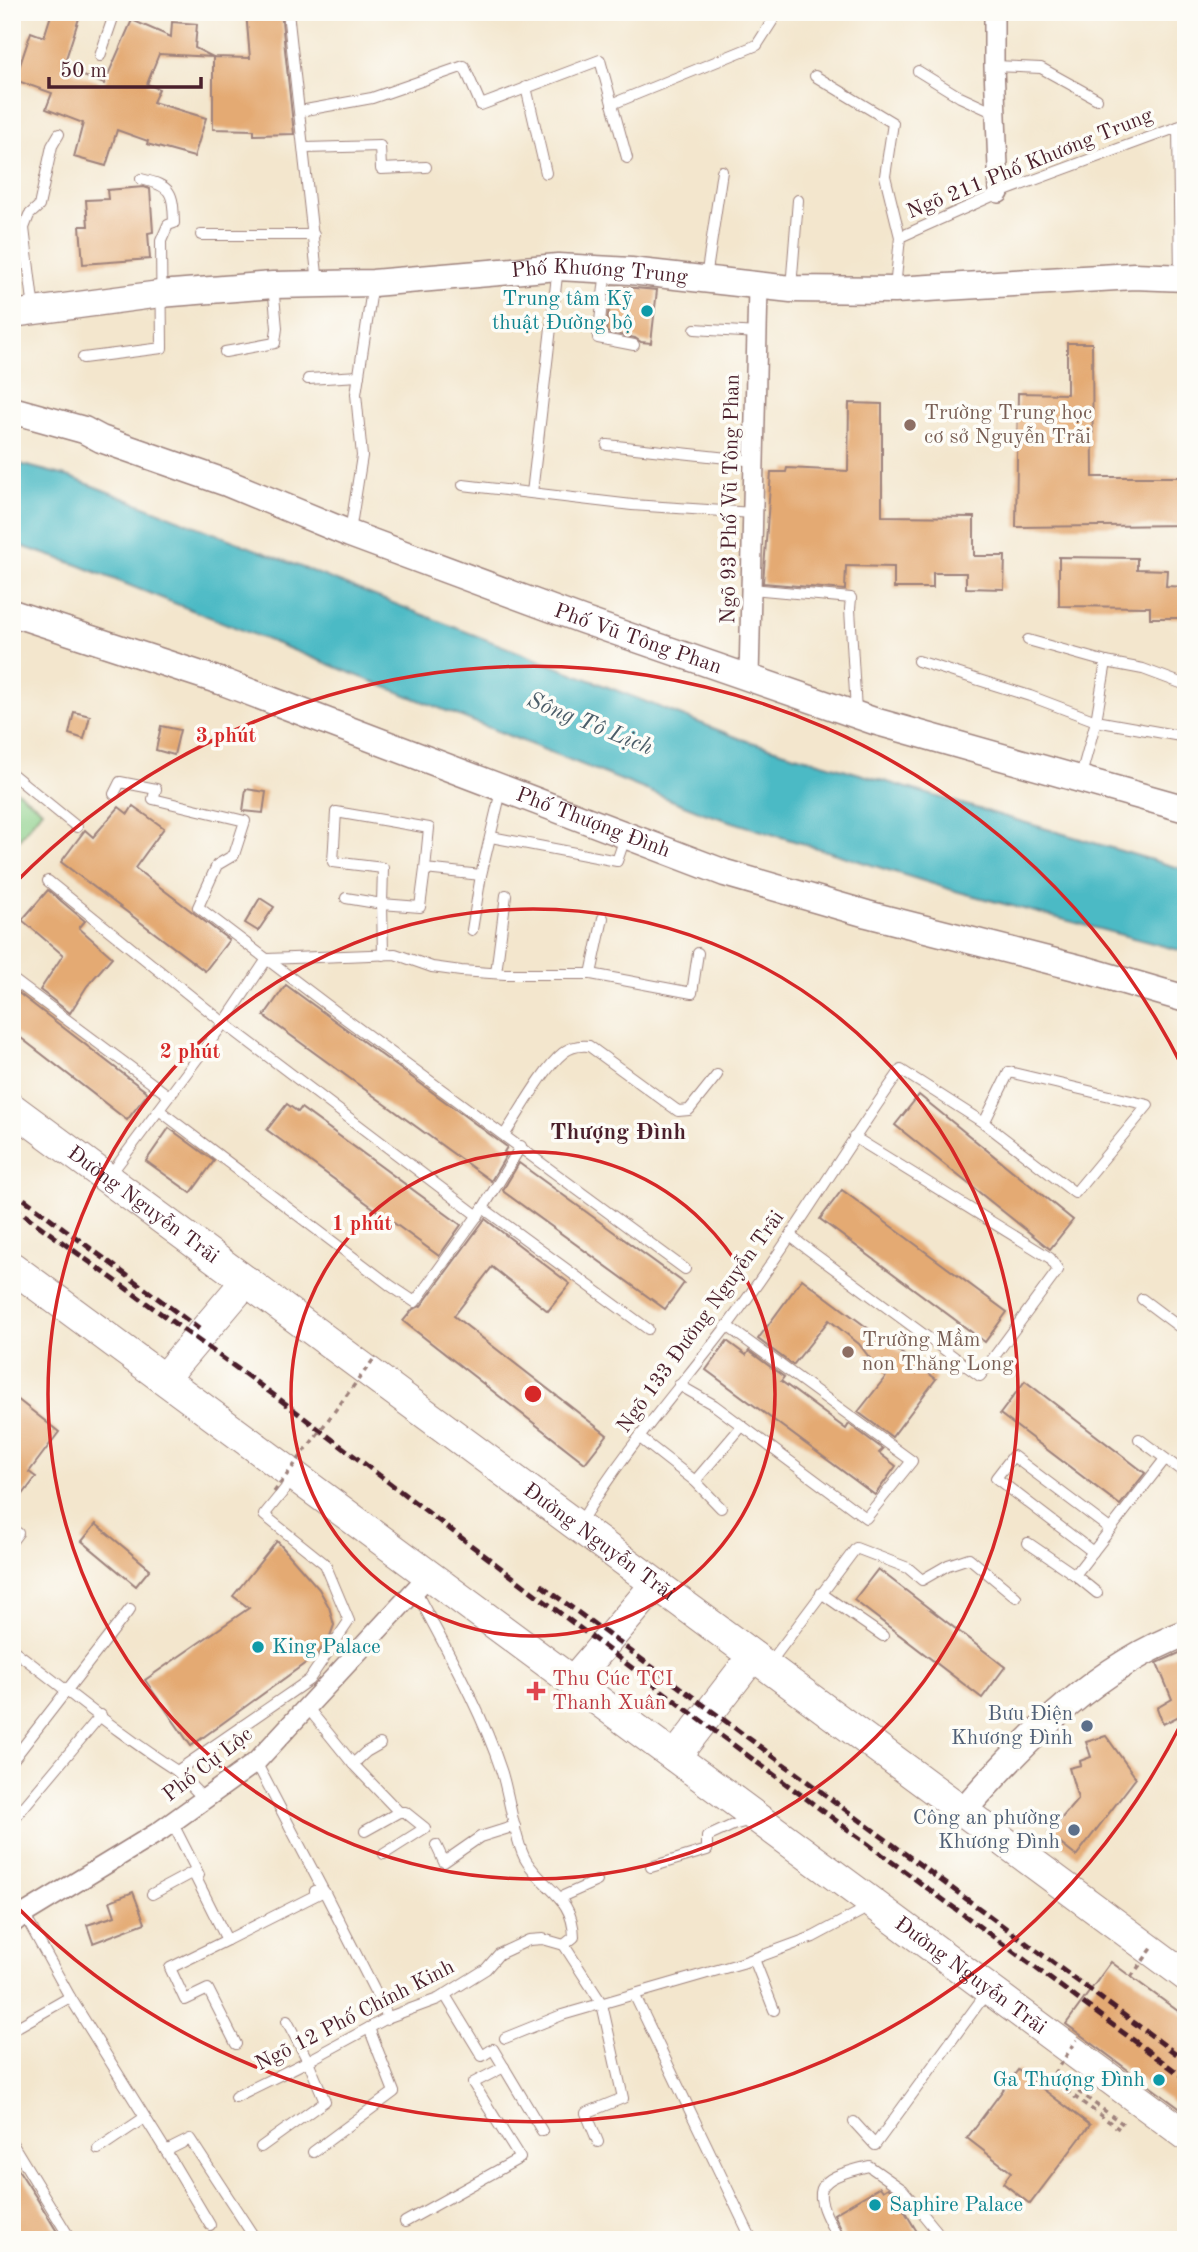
<svg xmlns="http://www.w3.org/2000/svg" width="1198" height="2252" font-family="'Old Standard TT',serif">
	<rect width="100%" height="100%" fill="#fdfcf7"/>
	<filter id="ink" filterUnits="userSpaceOnUse"><feTurbulence type="fractalNoise" baseFrequency=".0143" numOctaves="2"/><feDisplacementMap in="SourceGraphic" scale="14" xChannelSelector="R" yChannelSelector="G"/><feConvolveMatrix kernelMatrix="1 2 1 2 8 2 1 2 1" color-interpolation-filters="sRGB"/></filter>
	<filter id="wash" filterUnits="userSpaceOnUse"><feTurbulence type="fractalNoise" baseFrequency=".00686" numOctaves="4" result="noise"/><feDisplacementMap in="SourceGraphic" scale="28" xChannelSelector="R" yChannelSelector="G"/><feGaussianBlur stdDeviation="1.57" result="paint"/><feColorMatrix in="noise" values="0 0 0 0 0 0 0 0 0 0 0 0 0 0 0 0 0 1.4 0 .05"/><feComposite in="paint" operator="in"/></filter>
	<g filter="url(#wash)">
		<rect width="100%" height="100%" fill="#f3e6cd"/>
		<polygon fill="#8bcf89" stroke="#6a775a" stroke-width="2" points="12,787 42,810 12,848"/>
		<polygon fill="#4cbac5" stroke="#4b6c78" stroke-width="2" points="12,462 70,477 741,739 1186,870 1186,952 959,892 704,813 78,565 12,543"/>
		<g id="blocks">
			<g fill="#e4aa73">
				<polygon points="52,12 81,12 63,68 104,84 132,20 171,37 172,22 197,24 195,48 213,57 250,58 246,12 281,12 294,134 254,135 254,130 213,129 213,57 159,54 147,84 159,89 153,102 206,118 194,157 147,144 148,141 117,130 106,166 74,157 83,123 46,109 52,93 15,80 31,32 44,37"/>
				<polygon points="144,187 150,189 153,232 148,233 150,259 83,264 80,226 88,226 86,200 108,199 107,190"/>
				<polygon points="612,286 657,290 651,343 641,342 635,338 606,332"/>
				<polygon points="1067,343 1092,343 1093,477 1186,477 1186,525 1016,527 1018,393 1067,394"/>
				<polygon points="849,403 882,404 882,516 974,517 974,556 1005,556 1004,589 966,588 966,573 933,573 933,588 894,588 894,567 846,566 845,590 763,583 771,472 786,472 787,468 848,471"/>
				<polygon points="1059,557 1137,558 1137,569 1167,570 1166,586 1186,587 1186,618 1150,618 1150,607 1059,606"/>
				<polygon points="74,712 90,716 84,739 69,734"/>
				<polygon points="161,726 180,730 174,755 156,750"/>
				<polygon points="246,789 266,792 263,813 243,811"/>
				<polygon points="133,806 164,828 135,868 229,940 205,971 61,862 85,830 93,837 119,807 128,814"/>
				<polygon points="48,890 85,921 79,928 112,957 87,986 70,1013 40,990 63,955 22,920"/>
				<polygon points="260,898 274,907 258,931 245,923"/>
				<polygon points="286,985 507,1147 504,1152 507,1154 491,1181 264,1016"/>
				<polygon points="12,988 148,1093 127,1120 12,1031"/>
				<polygon points="919,1095 1073,1220 1050,1249 895,1125"/>
				<polygon points="287,1104 298,1112 301,1108 461,1225 439,1256 267,1130"/>
				<polygon points="169,1128 214,1161 191,1193 146,1161"/>
				<polygon points="519,1163 684,1283 665,1309 504,1192 503,1190"/>
				<polygon points="842,1190 1007,1312 985,1342 820,1219"/>
				<polygon points="485,1219 570,1284 548,1311 492,1267 454,1316 607,1435 585,1463 403,1321 413,1309 421,1306"/>
				<polygon points="802,1279 936,1379 892,1437 858,1412 887,1375 875,1365 859,1344 829,1320 793,1365 758,1339"/>
				<polygon points="727,1341 746,1355 749,1351 784,1377 781,1381 846,1429 849,1424 883,1449 879,1453 896,1466 875,1495 706,1370"/>
				<polygon points="1025,1381 1145,1473 1120,1505 1000,1414"/>
				<polygon points="12,1395 59,1432 29,1472 36,1477 12,1509"/>
				<polygon points="96,1524 150,1569 136,1586 82,1541"/>
				<polygon points="277,1541 319,1589 329,1607 334,1625 330,1636 318,1654 191,1746 145,1680 249,1608 233,1596"/>
				<polygon points="878,1569 1005,1667 982,1698 854,1600"/>
				<polygon points="1186,1650 1186,1731 1179,1716 1163,1724 1157,1708 1172,1699 1157,1663"/>
				<polygon points="1106,1736 1136,1778 1076,1856 1048,1834 1078,1799 1069,1768 1081,1765 1080,1761 1091,1757 1086,1742"/>
				<polygon points="133,1892 145,1923 93,1943 87,1925 115,1916 110,1901"/>
				<polygon points="1111,1962 1186,2017 1186,2113 1066,2024"/>
				<polygon points="1018,2070 1090,2125 1030,2204 1003,2183 1011,2172 967,2138"/>
				<polygon points="12,2160 36,2197 62,2240 12,2240"/>
				<polygon points="880,2187 883,2191 888,2188 893,2192 922,2240 846,2240 834,2214"/>
			</g>
		</g>
	</g>
	<g filter="url(#ink)">
		<use href="#blocks" fill-opacity="0" stroke="#9e827c" stroke-width="2"/>
		<g fill="none" stroke-linecap="round" stroke-linejoin="round">
			<g stroke="#9e827c" stroke-width="12">
				<g id="lane">
					<polyline points="288,12 318,283"/>
					<polyline points="100,56 115,12"/>
					<polyline points="994,66 1041,68 1097,99"/>
					<polyline points="918,71 960,97 997,114"/>
					<polyline points="815,76 893,123 885,176 900,237"/>
					<polyline points="526,87 546,173"/>
					<polyline points="612,104 757,45 778,12"/>
					<polyline points="300,111 372,98 464,66 481,105 600,60 627,158"/>
					<polyline points="1178,127 1180,278"/>
					<polyline points="305,148 380,146 381,169 426,167"/>
					<polyline points="201,235 314,235"/>
					<polyline points="606,270 598,338 634,345"/>
					<polyline points="706,278 722,171"/>
					<polyline points="791,288 798,200"/>
					<polyline points="895,289 900,237 999,193 1186,124"/>
					<polyline points="34,310 24,228 29,215 39,206 52,146 59,134"/>
					<polyline points="695,329 757,333"/>
					<polyline points="225,352 275,343 277,328 273,285"/>
					<path d="M 83,358 L 162,348 L 161,241 L 168,225 L 174,223 C 173,192 172,186 141,179"/>
					<polyline points="308,379 359,376"/>
					<polyline points="607,445 755,461"/>
					<polyline points="463,485 632,505 753,513"/>
					<polyline points="532,493 558,267"/>
					<polyline points="350,532 362,456 356,394 373,283"/>
					<polyline points="751,589 851,598 850,609 856,711"/>
					<polyline points="1028,640 1106,662 1143,669 1186,685"/>
					<polyline points="918,661 1030,696 1096,721 1186,737"/>
					<polyline points="12,774 77,827"/>
					<polyline points="1080,779 1096,721 1106,662"/>
					<polyline points="114,794 120,782 156,789 153,799 245,821 234,855 217,865 198,907 343,1017 685,1269"/>
					<polyline points="491,837 617,861 625,838"/>
					<polyline points="425,869 429,828 336,812 333,862 383,868 382,904 420,907 425,869 481,875"/>
					<polyline points="48,881 224,1023 478,1216"/>
					<polyline points="346,898 382,904 383,955"/>
					<polyline points="472,930 481,875 501,791"/>
					<polyline points="267,959 395,954 432,967 461,971 505,974 591,974 692,993 698,953"/>
					<polyline points="496,973 506,895"/>
					<polyline points="591,974 603,918"/>
					<polyline points="15,981 169,1096"/>
					<polyline points="159,1110 391,1286 415,1302 483,1208 521,1146"/>
					<path d="M 505,1134 C 520,1112 543,1069 563,1053 C 570,1047 579,1045 589,1046 L 678,1111 L 689,1110 L 717,1075"/>
					<polyline points="110,1175 224,1023 267,959"/>
					<polyline points="483,1208 648,1329"/>
					<polyline points="790,1236 980,1376 1058,1270 1050,1258 854,1137"/>
					<polyline points="1142,1299 1186,1332"/>
					<polyline points="679,1385 714,1405 866,1518 912,1461 727,1326"/>
					<polyline points="640,1438 695,1481 721,1508"/>
					<polyline points="1139,1439 1186,1474"/>
					<polyline points="695,1481 742,1426"/>
					<path d="M 580,1523 C 622,1453 677,1391 727,1326 C 789,1244 841,1154 901,1070 L 984,1123 L 1075,1193 L 1148,1105 L 1009,1072 L 984,1123"/>
					<polyline points="12,1541 18,1533"/>
					<polyline points="1028,1543 1075,1575"/>
					<polyline points="1093,1552 996,1478 1013,1456 1110,1529"/>
					<path d="M 415,1590 C 445,1647 481,1709 501,1770 C 509,1793 515,1844 527,1862 C 546,1891 573,1897 574,1937 L 564,1945"/>
					<polyline points="821,1593 883,1636"/>
					<polyline points="1097,1593 1075,1575 1165,1459"/>
					<path d="M 12,1649 C 67,1690 120,1735 177,1771"/>
					<polyline points="769,1664 856,1548 908,1568 922,1580 948,1565 969,1558 1016,1597"/>
					<polyline points="307,1707 353,1764 399,1812 405,1812 425,1828 384,1854"/>
					<polyline points="12,1761 130,1609"/>
					<polyline points="256,1762 322,1888 315,1891"/>
					<polyline points="353,1764 366,1752 380,1744"/>
					<polyline points="204,1799 177,1771 309,1680 349,1621 325,1564 264,1515 294,1478"/>
					<polyline points="12,1821 101,1715"/>
					<polyline points="172,1822 199,1875"/>
					<polyline points="365,1831 399,1812"/>
					<polyline points="436,1845 444,1862 480,1837 515,1826"/>
					<polyline points="651,1867 707,1850 707,1837 733,1825 751,1820"/>
					<polyline points="152,1894 193,1872 227,1940 324,1891 388,2017"/>
					<polyline points="561,1897 597,1881"/>
					<polyline points="24,1914 70,1997 166,2151 190,2139 256,2240"/>
					<polyline points="227,1940 170,1968 185,2000 208,1989 236,2044"/>
					<polyline points="564,1945 602,2004 623,2098 586,2113 598,2142"/>
					<polyline points="754,1959 774,2010"/>
					<polyline points="445,1995 482,2056 493,2049 542,2131"/>
					<polyline points="635,1996 752,2240"/>
					<polyline points="12,2030 70,1997"/>
					<polyline points="505,2038 562,2015 742,1963 813,1937 871,1906"/>
					<polyline points="235,2097 308,2061 389,2017 438,1999 486,1969 499,1954 529,1940 543,1939 564,1945"/>
					<polyline points="854,2122 875,2145 987,1992"/>
					<polyline points="12,2143 71,2240"/>
					<polyline points="261,2147 325,2101 308,2061 287,2021"/>
					<polyline points="98,2149 144,2118"/>
					<polyline points="166,2151 210,2225"/>
					<polyline points="313,2152 394,2092 369,2028"/>
					<polyline points="405,2222 520,2158 473,2083 504,2067"/>
					<path d="M 839,2240 C 811,2189 811,2180 869,2166 L 903,2190 L 944,2240"/>
				</g>
			</g>
			<g stroke="#9e827c" stroke-width="22">
				<g id="street">
					<polyline points="994,12 994,66 999,193"/>
					<polyline points="749,678 758,287"/>
					<polyline points="12,1924 24,1914 160,1831 256,1762 429,1575"/>
				</g>
			</g>
			<g stroke="#9e827c" stroke-width="29">
				<g id="secondary">
					<path id="s1" d="M 12,314 L 160,294 L 273,285 L 373,283 L 558,267 L 631,271 L 791,289 L 895,290 L 1134,276 L 1186,278"/>
					<path id="s2" d="M 12,410 L 84,430 L 101,439 L 227,483 L 350,534 L 582,620 L 874,721 L 1186,809"/>
					<path id="s3" d="M 12,613 L 226,683 L 725,873 L 867,914 L 1083,969 L 1186,999"/>
					<path d="M 961,1810 L 968,1805 C 1029,1736 1098,1666 1186,1633"/>
				</g>
			</g>
			<g stroke="#9e827c" stroke-width="32">
				<g id="primary">
					<path id="s4" d="M 12,1108 L 1186,1976"/>
					<path id="s5" d="M 12,1267 L 1186,2135"/>
					<polyline points="164,1378 246,1281"/>
					<polyline points="573,1681 656,1584"/>
					<polyline points="675,1757 753,1656"/>
				</g>
			</g>
			<g stroke="#9e827c" stroke-width="3.5" stroke-dasharray="5 5" stroke-linecap="butt">
				<polyline points="1054,2074 1123,2124"/>
				<polyline points="1050,2079 1122,2131"/>
			</g>
			<use href="#lane" stroke="#fff" stroke-width="10"/>
			<use href="#street" stroke="#fff" stroke-width="19"/>
			<use href="#secondary" stroke="#fff" stroke-width="26"/>
			<use href="#primary" stroke="#fff" stroke-width="30"/>
			<g stroke="#4a1f2b" stroke-width="5" stroke-dasharray="10 5" stroke-linecap="butt">
				<polyline points="12,1190 199,1329"/>
				<polyline points="12,1206 278,1398 720,1735 1186,2079"/>
				<polyline points="541,1585 1186,2061"/>
			</g>
			<g stroke="#9e827c" stroke-width="3.5" stroke-dasharray="5 5" stroke-linecap="butt">
				<polyline points="274,1492 373,1360"/>
				<polyline points="1131,1977 1153,1947"/>
				<polyline points="1048,2082 1077,2040"/>
			</g>
		</g>
	</g>
	<g fill="none" stroke="#d62828" stroke-width="3.5">
		<circle cx="533" cy="1394" r="242"/>
		<circle cx="533" cy="1394" r="485"/>
		<path d="M1184 1718A727 727 0 0 1 14 1904M14 884A727 727 0 0 1 1184 1070"/>
	</g>
	<g fill="#0f9aa8" stroke="#fdfcf7" stroke-width="2.5">
		<circle cx="647" cy="311" r="7"/>
		<circle cx="258" cy="1647" r="7"/>
		<circle cx="1159" cy="2080" r="7"/>
		<circle cx="875" cy="2205" r="7"/>
	</g>
	<g fill="#8d6e63" stroke="#fdfcf7" stroke-width="2.5">
		<circle cx="910" cy="425" r="7"/>
		<circle cx="848" cy="1352" r="7"/>
	</g>
	<path fill="#e0444e" stroke="#fdfcf7" stroke-width="2.5" d="M532.5 1680.5h7v7h7v7h-7v7h-7v-7h-7v-7h7z"/>
	<g fill="#5c6f8a" stroke="#fdfcf7" stroke-width="2.5">
		<circle cx="1087" cy="1726" r="7"/>
		<circle cx="1074" cy="1830" r="7"/>
	</g>
	<g text-anchor="middle" dominant-baseline="central" stroke-width="7" stroke-linejoin="round" paint-order="stroke">
		<g font-size="21" fill="#4a1f2b" stroke="#fdfcf7">
			<text transform="translate(1030 164) rotate(-22)">Ngõ 211 Phố Khương Trung</text>
			<text stroke="none"><textPath href="#s1" startOffset="590">Phố Khương Trung</textPath></text>
			<text transform="translate(731 499) rotate(-89)">Ngõ 93 Phố Vũ Tông Phan</text>
			<text stroke="none"><textPath href="#s2" startOffset="667">Phố Vũ Tông Phan</textPath></text>
			<text stroke="none"><textPath href="#s3" startOffset="618">Phố Thượng Đình</textPath></text>
			<text stroke="none"><textPath href="#s4" startOffset="163">Đường Nguyễn Trãi</textPath></text>
			<text transform="translate(701 1322) rotate(-54)">Ngõ 133 Đường Nguyễn Trãi</text>
			<text stroke="none"><textPath href="#s4" startOffset="730">Đường Nguyễn Trãi</textPath></text>
			<text transform="translate(208 1765) rotate(-38)">Phố Cự Lộc</text>
			<text stroke="none"><textPath href="#s5" startOffset="1192">Đường Nguyễn Trãi</textPath></text>
			<text transform="translate(355 2016) rotate(-27)">Ngõ 12 Phố Chính Kinh</text>
		</g>
		<g font-size="21" fill="#0d838f" stroke="#fdfcf7" text-anchor="end">
			<text x="633" y="299">Trung tâm Kỹ<tspan x="633" dy="24">thuật Đường bộ</tspan></text>
			<text x="272" y="1647" text-anchor="start">King Palace</text>
			<text x="1145" y="2080">Ga Thượng Đình</text>
			<text x="889" y="2205" text-anchor="start">Saphire Palace</text>
		</g>
		<g font-size="21" fill="#785e54" stroke="#fdfcf7" text-anchor="start">
			<text x="924" y="413">Trường Trung học<tspan x="924" dy="24">cơ sở Nguyễn Trãi</tspan></text>
			<text x="862" y="1340">Trường Mầm<tspan x="862" dy="24">non Thăng Long</tspan></text>
		</g>
		<g font-size="21" fill="#be3a42" stroke="#fdfcf7" text-anchor="start">
			<text x="552" y="1679">Thu Cúc TCI<tspan x="552" dy="24">Thanh Xuân</tspan></text>
		</g>
		<g font-size="21" fill="#4e5e75" stroke="#fdfcf7" text-anchor="end">
			<text x="1073" y="1714">Bưu Điện<tspan x="1073" dy="24">Khương Đình</tspan></text>
			<text x="1060" y="1818">Công an phường<tspan x="1060" dy="24">Khương Đình</tspan></text>
		</g>
		<g font-size="23" font-style="italic" fill="#4b5d69" stroke="#fdfcf7">
			<text transform="translate(590 724) rotate(22)">Sông Tô Lịch</text>
		</g>
		<g font-size="23" font-weight="bold" fill="#4a1f2b" stroke="#fdfcf7">
			<text x="618" y="1132">Thượng Đình</text>
		</g>
	</g>
	<circle cx="533" cy="1394" r="10" fill="#d62828" stroke="#fdfcf7" stroke-width="3.5"/>
	<g font-size="21" text-anchor="middle" font-weight="bold" fill="#d62828" stroke="#fdfcf7" stroke-width="7" stroke-linejoin="round" paint-order="stroke">
		<text x="226" y="742">3 phút</text>
		<text x="190" y="1058">2 phút</text>
		<text x="362" y="1230">1 phút</text>
	</g>
	<rect width="1198" height="2252" fill="none" stroke="#fdfcf7" stroke-width="42"/>
	<path d="M49 77v10h152v-10" fill="none" stroke="#4a1f2b" stroke-width="3.5"/>
	<text x="60" y="77" font-size="21" fill="#4a1f2b" stroke="#fdfcf7" stroke-width="5" paint-order="stroke">50 m</text>
</svg>
